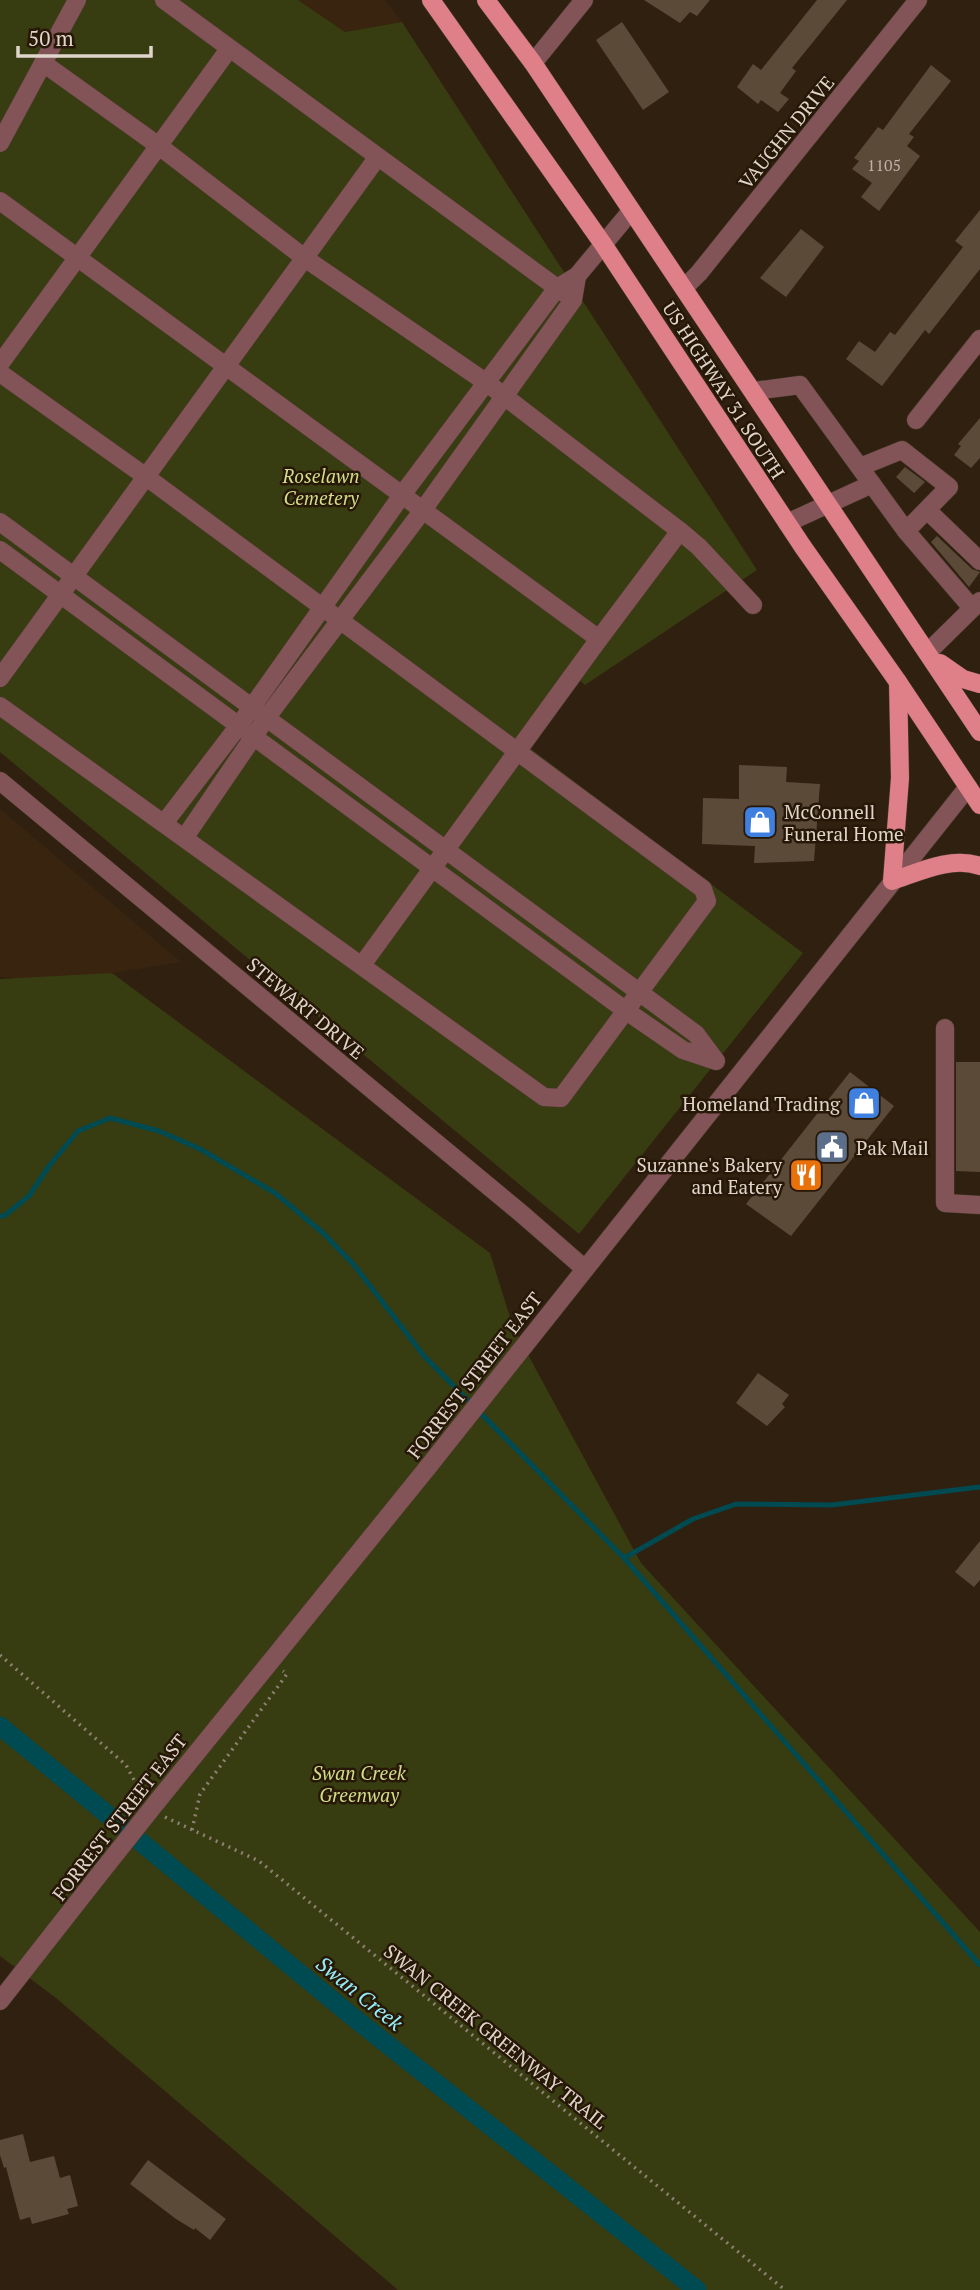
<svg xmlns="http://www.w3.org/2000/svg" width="980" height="2290" font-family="'PT Serif',serif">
	<rect width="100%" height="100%" fill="#302010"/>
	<g fill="#39240f">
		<polygon points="298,0 385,0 402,22 345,32"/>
		<polygon points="0,809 181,962 64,981 0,977"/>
	</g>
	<g fill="#383c11">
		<polygon points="0,0 298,0 345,32 402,22 757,570 585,685 578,679 527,746 803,953 579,1234 0,752"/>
		<polygon points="112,973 490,1253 513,1327 641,1563 980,1932 980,2290 398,2290 56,1998 0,1956 0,979"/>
	</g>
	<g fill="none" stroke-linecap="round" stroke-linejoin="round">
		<g stroke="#004a51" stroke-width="5">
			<polyline points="0,1216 4,1216 29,1196 49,1166 78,1131 110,1118 159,1131 200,1149 275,1193 323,1233 354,1265 424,1356 624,1558 980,1965"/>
			<polyline points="624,1558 693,1519 736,1504 832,1505 980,1487"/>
		</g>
		<polyline stroke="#004a51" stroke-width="19" points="0,1726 354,2018 697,2290"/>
	</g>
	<g fill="#5c4a39">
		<polygon points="644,0 710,0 697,16 690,12 680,23"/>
		<polygon points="817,0 847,0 792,68 796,71 780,93 789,99 778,112 761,100 758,104 737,87 753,64 761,70"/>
		<polygon points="622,22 669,92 643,110 596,40"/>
		<polygon points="931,65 951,81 909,134 914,137 907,146 920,156 879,211 861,197 872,183 852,169 859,161 854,158 878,127 883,130"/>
		<polygon points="980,210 980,269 929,334 925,330 882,386 846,359 859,341 875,352 890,332 895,335 963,247 955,241"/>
		<polygon points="801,229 824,247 786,297 760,278"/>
		<polygon points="980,418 980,458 971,468 954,455 961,446 958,444"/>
		<polygon points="905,467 925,482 914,493 896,477"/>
		<polygon points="937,536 972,569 980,572 969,587 931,542"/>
		<polygon points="739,765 787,767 786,782 820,784 814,861 754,863 755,846 702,844 703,798 739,799"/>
		<polygon points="956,1062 980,1062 980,1172 956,1171"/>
		<polygon points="850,1072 894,1106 791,1236 746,1204"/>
		<polygon points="758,1373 789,1395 782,1404 785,1407 767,1426 736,1403"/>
		<polygon points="980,1541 980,1580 974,1587 955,1572"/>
		<polygon points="23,2134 30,2162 54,2156 60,2178 70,2175 78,2206 67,2209 69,2214 32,2224 30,2217 20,2220 6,2167 4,2168 0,2155 0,2140"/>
		<polygon points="148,2160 226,2219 210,2240 195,2228 194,2230 176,2219 130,2184"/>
	</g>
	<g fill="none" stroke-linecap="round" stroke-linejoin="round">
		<g stroke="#4c3d2e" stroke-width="19">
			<g id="minor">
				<polyline points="164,0 564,293"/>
				<polyline points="43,63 159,146 306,259 487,383 680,531 599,639 362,965"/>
				<polyline points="533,63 584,0"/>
				<polyline points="0,143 77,0"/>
				<polyline points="0,201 599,639"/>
				<polyline points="684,288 699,273 918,0"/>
				<polyline points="0,364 229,49"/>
				<polyline points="0,373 145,476 703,889 707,901 561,1098 544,1097 0,706"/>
				<polyline points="754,391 800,385 906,531 972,608"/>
				<polyline points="916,420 980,339"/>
				<polyline points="860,467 902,450 949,487 906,531"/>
				<polyline points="928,511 980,561"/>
				<polyline points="0,522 696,1034 716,1061 683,1050 625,1010 0,550"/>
				<polyline points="787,523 872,484"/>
				<polyline points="680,531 699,547 753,605"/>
				<polyline points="928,652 980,601"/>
				<polyline points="0,678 377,158"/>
				<polyline points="0,781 522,1214 585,1269"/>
				<polyline points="165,822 240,724 402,495 557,288 577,276 631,211"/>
				<polyline points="185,837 267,717 423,510 573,300 577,276"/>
				<polyline points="945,1028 945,1203 980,1205"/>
				<polyline points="156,1803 428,1467 968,787"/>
				<polyline points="0,2001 102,1871"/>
			</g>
		</g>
		<g stroke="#4c3d2e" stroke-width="19">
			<g id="major">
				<polyline points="431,0 603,244 803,547 898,682 980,805"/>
				<polyline points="486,0 533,63 980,732"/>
				<polyline points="940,663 963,679 980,684"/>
				<path d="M 898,682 L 900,778 L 892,881 C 919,872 951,856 980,866"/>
			</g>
		</g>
		<g stroke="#8e8073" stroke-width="3.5" stroke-dasharray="2 5" stroke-linecap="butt">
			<polyline points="0,1655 126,1765 142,1795"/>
			<polyline points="165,1817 259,1861 785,2290"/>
			<polyline points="192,1830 200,1794 287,1674 283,1671"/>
		</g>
		<use href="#minor" stroke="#825357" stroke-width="18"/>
		<use href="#major" stroke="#df7f88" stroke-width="18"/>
		<g stroke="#4c3d2e" stroke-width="19" stroke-linecap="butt">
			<polyline id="minor-bridge" points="102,1871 156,1803"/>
		</g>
		<use href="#minor-bridge" stroke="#825357" stroke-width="18"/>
	</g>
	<defs>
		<g id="shop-square" transform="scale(1.75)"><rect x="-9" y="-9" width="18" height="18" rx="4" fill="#3f7fe0" stroke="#261707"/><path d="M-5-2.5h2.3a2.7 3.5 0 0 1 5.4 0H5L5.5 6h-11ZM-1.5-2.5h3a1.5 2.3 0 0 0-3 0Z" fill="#fff"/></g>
		<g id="civic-square" transform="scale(1.75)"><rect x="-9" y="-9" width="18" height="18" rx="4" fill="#5c6f8a" stroke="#261707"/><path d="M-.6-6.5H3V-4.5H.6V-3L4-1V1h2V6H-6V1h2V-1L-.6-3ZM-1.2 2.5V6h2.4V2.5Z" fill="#fff"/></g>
		<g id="restaurant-square" transform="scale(1.75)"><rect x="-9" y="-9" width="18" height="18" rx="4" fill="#e8710a" stroke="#261707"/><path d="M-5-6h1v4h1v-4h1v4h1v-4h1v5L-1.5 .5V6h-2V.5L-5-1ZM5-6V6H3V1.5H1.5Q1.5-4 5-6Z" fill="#fff"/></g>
	</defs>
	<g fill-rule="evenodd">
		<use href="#shop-square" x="760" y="822"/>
		<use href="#shop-square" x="864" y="1103"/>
		<use href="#civic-square" x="832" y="1147"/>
		<use href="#restaurant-square" x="806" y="1175"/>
	</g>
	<g text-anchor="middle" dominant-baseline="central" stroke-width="5" stroke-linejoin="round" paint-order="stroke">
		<g font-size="16" fill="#bfb2a6">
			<text x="884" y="165">1105</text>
		</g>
		<g font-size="19" fill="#e0d5cb" stroke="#261707">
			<text transform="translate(786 132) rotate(-51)">VAUGHN DRIVE</text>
			<text transform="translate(724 390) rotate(57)">US HIGHWAY 31 SOUTH</text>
			<text transform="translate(306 1008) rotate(40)">STEWART DRIVE</text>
			<text transform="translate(474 1375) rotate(-52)">FORREST STREET EAST</text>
			<text transform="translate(119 1817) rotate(-52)">FORREST STREET EAST</text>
			<text transform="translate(496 2036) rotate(39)">SWAN CREEK GREENWAY TRAIL</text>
		</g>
		<g font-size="19" font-style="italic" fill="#d2dd88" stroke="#261707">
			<text x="321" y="475">Roselawn<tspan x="321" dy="22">Cemetery</tspan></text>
			<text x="359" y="1772">Swan Creek<tspan x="359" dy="22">Greenway</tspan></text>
		</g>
		<g font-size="19" fill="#e0d5cb" stroke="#261707" text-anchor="start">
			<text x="784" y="811">McConnell<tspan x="784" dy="22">Funeral Home</tspan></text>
			<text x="840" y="1103" text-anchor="end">Homeland Trading</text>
			<text x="856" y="1147">Pak Mail</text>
			<text x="782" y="1164" text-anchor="end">Suzanne's Bakery<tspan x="782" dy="22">and Eatery</tspan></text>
		</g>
		<g font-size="21" font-style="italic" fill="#95effb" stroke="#261707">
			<text transform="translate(360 1993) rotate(39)">Swan Creek</text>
		</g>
	</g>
	<path d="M18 46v10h133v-10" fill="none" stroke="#e0d5cb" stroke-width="3.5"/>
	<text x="28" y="46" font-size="21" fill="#e0d5cb" stroke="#261707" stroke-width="5" paint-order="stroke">50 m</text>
</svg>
